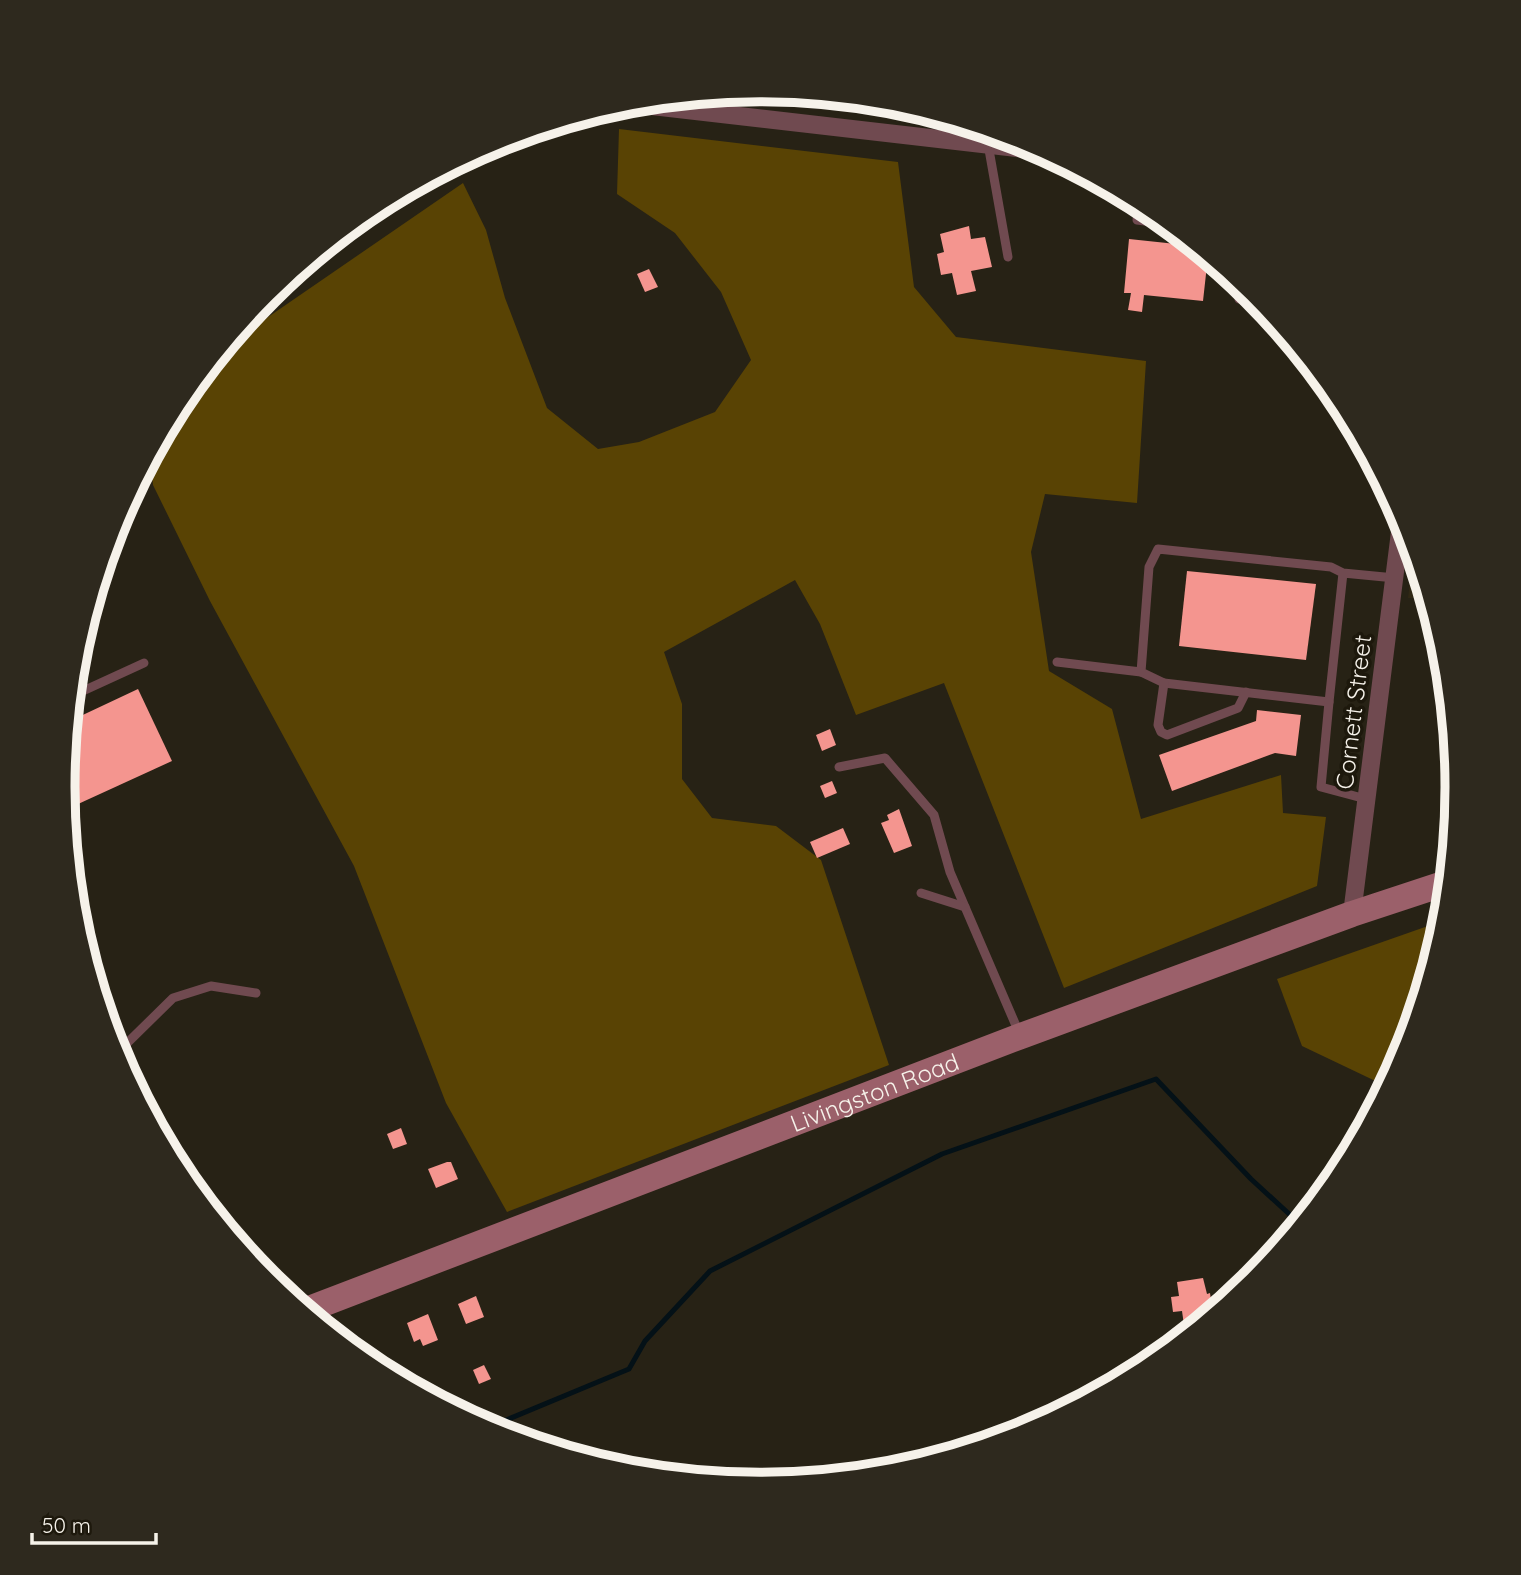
<svg xmlns="http://www.w3.org/2000/svg" width="1521" height="1575" font-family="Quicksand,sans-serif">
	<rect width="100%" height="100%" fill="#272215"/>
	<polygon fill="#302815" points="1414,551 1428,598 1408,598"/>
	<g fill="#594304">
		<polygon points="619,129 898,162 914,287 956,337 1146,361 1137,503 1045,494 1031,552 1049,671 1112,709 1141,819 1281,775 1283,813 1326,817 1317,886 1064,988 944,683 856,715 820,624 795,580 664,652 682,704 682,779 712,818 776,826 821,860 889,1065 507,1212 446,1103 354,866 210,601 153,485 150,457 181,400 223,348 463,183 486,230 505,298 547,408 598,449 639,442 715,412 751,360 721,292 675,233 617,194"/>
		<polygon points="1445,920 1405,1055 1388,1087 1302,1046 1277,979"/>
	</g>
	<g fill="none" stroke-linecap="round" stroke-linejoin="round">
		<polyline stroke="#041117" stroke-width="5" points="487,1428 629,1369 645,1341 710,1271 942,1154 1156,1079 1251,1179 1300,1224"/>
	</g>
	<g fill="#f4958f">
		<polygon points="969,226 971,239 985,237 992,267 971,271 976,291 957,295 952,273 941,275 937,254 944,252 940,234"/>
		<polygon points="1129,239 1195,246 1208,256 1203,301 1144,295 1142,312 1128,310 1131,293 1124,293"/>
		<polygon points="649,269 658,287 645,292 637,274"/>
		<polygon points="1187,571 1316,584 1306,660 1179,646"/>
		<polygon points="138,689 172,761 65,810 63,787 70,721"/>
		<polygon points="1257,710 1301,715 1296,756 1275,753 1172,791 1159,755 1256,721"/>
		<polygon points="830,729 836,745 822,751 816,735"/>
		<polygon points="832,781 837,793 825,798 820,786"/>
		<polygon points="899,809 912,846 894,853 881,823 889,820 887,815"/>
		<polygon points="843,828 850,844 817,858 810,842"/>
		<polygon points="401,1128 407,1144 393,1149 387,1134"/>
		<polygon points="447,1162 451,1162 458,1179 436,1188 428,1169"/>
		<polygon points="1203,1278 1207,1294 1210,1293 1213,1314 1203,1322 1184,1325 1182,1311 1173,1312 1171,1297 1179,1296 1177,1282"/>
		<polygon points="476,1296 484,1317 466,1324 458,1304"/>
		<polygon points="428,1314 438,1340 423,1346 420,1339 414,1342 407,1323"/>
		<polygon points="484,1365 491,1379 479,1384 473,1370"/>
	</g>
	<g fill="none" stroke-linecap="round" stroke-linejoin="round">
		<g stroke="#704a50" stroke-width="9">
			<polyline points="988,144 1008,257"/>
			<polyline points="1139,203 1137,220 1168,224"/>
			<polyline points="1239,299 1240,283"/>
			<polyline points="1398,555 1416,557"/>
			<polyline points="1343,573 1329,702 1164,683 1141,672 1149,567 1158,549 1331,567 1343,573 1395,578"/>
			<polyline points="1057,662 1141,672"/>
			<polyline points="1164,683 1158,725 1161,732 1167,735 1238,708 1246,692"/>
			<polyline points="72,696 144,663"/>
			<polyline points="1329,702 1321,787 1366,799"/>
			<polyline points="839,767 885,758 934,815 950,872 965,907"/>
			<polyline points="921,893 965,907 1020,1035"/>
			<polyline points="116,1054 173,998 211,986 256,993"/>
		</g>
		<g stroke="#704a50" stroke-width="18">
			<polyline points="626,103 1043,151"/>
			<polyline points="1352,914 1402,516"/>
		</g>
		<path stroke="#9b606a" stroke-width="26" id="s1" d="M 304,1311 L 1021,1036 L 1352,914 L 1449,882"/>
	</g>
	<g text-anchor="middle" dominant-baseline="central" stroke-width="7" stroke-linejoin="round" paint-order="stroke">
		<g font-size="24" fill="#f6f2ea" stroke="#1d180c">
			<text transform="translate(1353 712) rotate(-83)">Cornett Street</text>
			<text stroke="none"><textPath href="#s1" startOffset="611">Livingston Road</textPath></text>
		</g>
	</g>
	<path d="M0 0H1521V1575H0ZM75 787a685 685 0 1 1 1370 0a685 685 0 1 1-1370 0Z" fill="#2e291e" fill-rule="evenodd"/>
	<path fill="none" stroke="#f6f2ea" stroke-width="9" d="M75 787a685 685 0 1 1 1370 0a685 685 0 1 1-1370 0Z"/>
	<path d="M32 1533v10h124v-10" fill="none" stroke="#f6f2ea" stroke-width="3.5"/>
	<text x="42" y="1533" font-size="21" fill="#f6f2ea" stroke="#1d180c" stroke-width="5" paint-order="stroke">50 m</text>
</svg>
